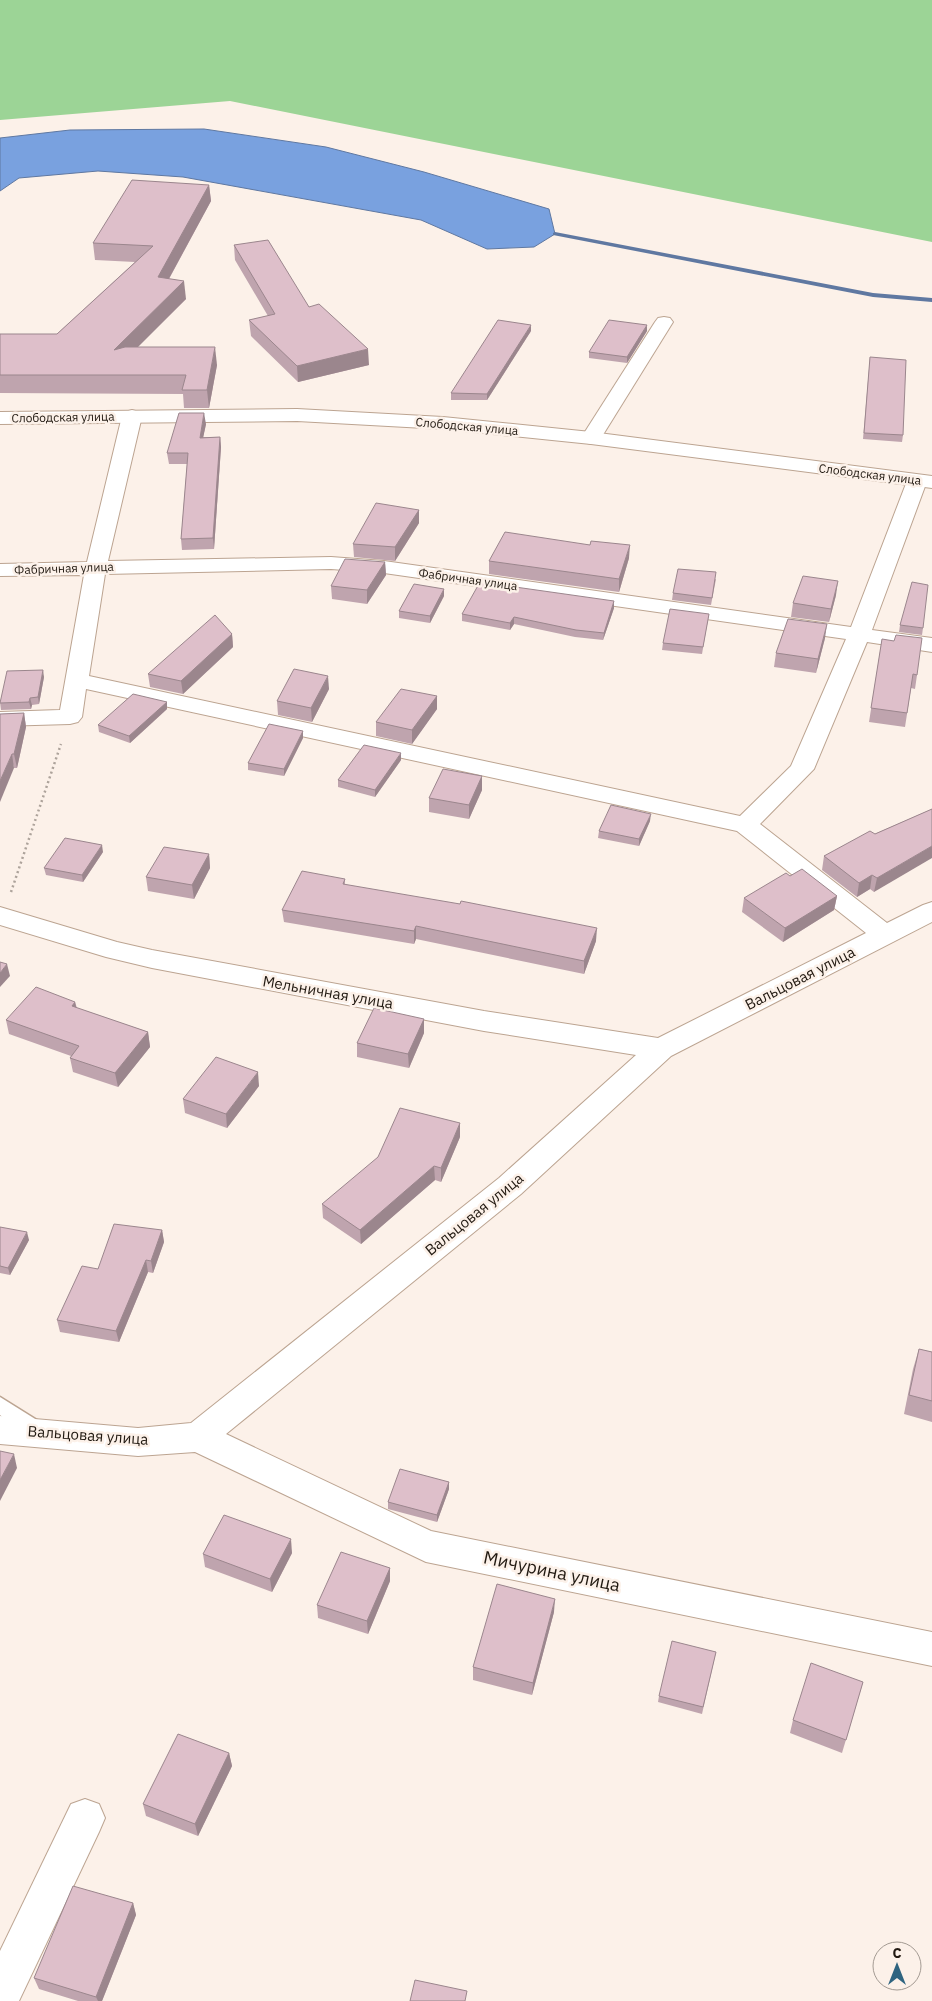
<svg xmlns="http://www.w3.org/2000/svg" width="932" height="2001" font-family="'IBM Plex Sans',sans-serif">
	<rect width="100%" height="100%" fill="#fcf1e9"/>
	<polygon fill="#9cd496" points="0,0 932,0 932,242 230,101 0,120"/>
	<polygon fill="#79a1df" stroke="#5f78a1" points="204,129 326,147 424,172 549,209 555,234 534,247 487,249 421,220 183,177 98,171 19,178 0,191 0,138 70,130"/>
	<g fill="none" stroke-linecap="round" stroke-linejoin="round">
		<polygon fill="#5f78a1" fill-rule="evenodd" points="555,232 873,293 932,298 932,302 873,297 553,235 553,233"/>
		<g stroke="#bca491" stroke-width="3">
			<path id="service" d="M 0,1397 L 40,1422 L 43,1428 L 40,1434 C 27,1438 11,1423 0,1415 Z"/>
		</g>
		<g stroke="#bca491" stroke-width="2">
			<g id="minor">
				<polygon points="664,317 670,318 673,322 601,438 598,442 591,444 584,442 581,438 655,322 658,318"/>
				<path d="M 132,410 L 139,412 L 142,416 L 108,561 L 331,557 L 384,561 L 851,627 L 907,481 L 910,477 L 917,475 L 924,477 L 927,481 L 872,630 L 932,638 L 932,652 L 867,642 L 814,769 L 760,824 L 887,923 L 923,905 L 932,902 L 932,922 L 671,1056 L 521,1194 L 226,1434 L 431,1531 L 932,1632 L 932,1666 L 426,1562 L 195,1452 L 138,1456 L 0,1444 L 0,1416 L 138,1428 L 191,1423 L 499,1178 L 636,1055 L 484,1031 L 152,968 L 106,957 L 0,925 L 0,907 L 117,942 L 152,950 L 484,1011 L 658,1038 L 866,933 L 737,831 L 86,689 L 82,717 L 78,722 L 70,724 L 0,726 L 0,712 L 60,710 L 84,575 L 0,576 L 0,564 L 87,562 L 122,416 L 125,412 ZM 331,569 L 384,573 L 846,639 L 791,766 L 740,816 L 89,676 L 105,574 Z"/>
				<polygon points="85,1799 99,1804 105,1818 99,1832 19,2001 0,2001 0,1951 71,1804"/>
			</g>
		</g>
		<g stroke="#bca491" stroke-width="2">
			<polygon id="tertiary" points="297,409 443,417 591,432 932,476 932,488 591,444 443,429 297,421 0,424 0,412"/>
		</g>
		<polyline stroke="#ada39b" stroke-width="2.5" stroke-dasharray="2 3" stroke-linecap="butt" points="11,892 61,744"/>
		<use href="#service" fill="#fff" fill-rule="evenodd"/>
		<use href="#minor" fill="#fff" fill-rule="evenodd"/>
		<use href="#tertiary" fill="#fff" fill-rule="evenodd"/>
	</g>
	<g fill="#bfa4ae">
		<polygon points="209,185 211,201 169,279 186,299 137,347 217,365 209,408 184,408 183,394 0,393 0,334 57,334 135,262 95,260 93,243"/>
		<polygon points="234,245 309,307 369,365 298,382 251,336 249,320 268,316 235,260"/>
		<polygon points="531,331 487,400 451,400 451,393"/>
		<polygon points="647,331 627,363 589,358 589,352"/>
		<polygon points="870,357 903,435 902,442 863,439"/>
		<polygon points="206,424 203,437 220,437 221,447 214,549 182,550 181,539 187,464 169,464 167,453"/>
		<polygon points="419,510 419,523 395,561 354,557 353,544"/>
		<polygon points="590,545 629,558 619,592 489,574 489,561"/>
		<polygon points="385,562 386,575 367,604 332,599 331,586"/>
		<polygon points="716,579 711,605 672,600 673,593"/>
		<polygon points="836,595 829,622 791,617 793,603"/>
		<polygon points="444,596 430,623 399,618 399,611"/>
		<polygon points="614,608 603,640 575,637 514,624 510,630 462,621 462,614"/>
		<polygon points="709,614 702,654 662,650 663,643"/>
		<polygon points="900,625 923,628 922,635 899,632"/>
		<polygon points="232,634 233,647 183,694 150,687 148,674"/>
		<polygon points="825,638 816,673 774,667 776,653"/>
		<polygon points="882,639 917,675 915,689 911,688 905,727 869,722"/>
		<polygon points="44,677 39,704 32,705 31,709 1,710 0,702"/>
		<polygon points="329,689 312,722 278,715 277,701"/>
		<polygon points="437,696 437,709 412,744 376,736 376,722"/>
		<polygon points="167,702 167,709 130,743 99,732 98,725"/>
		<polygon points="24,713 26,727 17,768 14,768 0,714"/>
		<polygon points="303,731 303,738 284,776 248,770 248,763"/>
		<polygon points="401,760 375,797 338,787 338,780"/>
		<polygon points="482,776 482,790 469,819 429,812 429,798"/>
		<polygon points="932,809 874,892 870,889 857,897 822,870 824,856"/>
		<polygon points="650,821 639,846 598,838 599,831"/>
		<polygon points="103,852 83,882 46,875 44,868"/>
		<polygon points="209,854 210,868 194,899 148,891 146,877"/>
		<polygon points="345,879 345,885 596,941 584,974 416,939 414,944 284,922 282,910"/>
		<polygon points="837,896 834,910 783,942 742,912 744,898"/>
		<polygon points="75,1002 77,1008 148,1032 150,1047 118,1087 73,1072 70,1058 71,1056 9,1034 6,1020"/>
		<polygon points="424,1019 424,1033 409,1068 357,1057 357,1043"/>
		<polygon points="259,1086 227,1128 185,1113 183,1099"/>
		<polygon points="460,1137 441,1182 435,1180 361,1244 323,1218 322,1204"/>
		<polygon points="0,1227 29,1240 10,1275 0,1273"/>
		<polygon points="162,1230 164,1242 153,1273 148,1272 119,1342 60,1332 57,1320 98,1269"/>
		<polygon points="919,1349 932,1352 932,1422 904,1414 913,1369"/>
		<polygon points="449,1482 449,1489 437,1522 388,1509 388,1502"/>
		<polygon points="292,1553 272,1592 205,1567 203,1554"/>
		<polygon points="390,1568 390,1581 368,1634 318,1618 317,1605"/>
		<polygon points="554,1612 532,1695 473,1680 473,1667"/>
		<polygon points="716,1652 702,1714 658,1702 659,1696"/>
		<polygon points="863,1682 842,1753 790,1733 793,1720"/>
		<polygon points="229,1753 232,1766 198,1836 146,1816 143,1804"/>
		<polygon points="133,1903 136,1915 102,2001 78,2001 39,1989 34,1978"/>
	</g>
	<g fill="#9b868d">
		<polygon points="209,185 211,201 160,295 158,277"/>
		<polygon points="184,281 186,299 117,368 114,350"/>
		<polygon points="531,325 531,331 487,400 487,394"/>
		<polygon points="647,325 647,331 627,363 627,357"/>
		<polygon points="215,347 217,365 209,408 207,390"/>
		<polygon points="368,349 369,365 298,382 297,366"/>
		<polygon points="204,413 206,424 201,448 200,438"/>
		<polygon points="220,437 221,447 214,549 213,538"/>
		<polygon points="419,510 419,523 395,561 395,547"/>
		<polygon points="630,545 629,558 619,592 619,579"/>
		<polygon points="385,562 386,575 367,604 367,590"/>
		<polygon points="838,581 836,595 829,622 831,609"/>
		<polygon points="444,589 444,596 430,623 430,616"/>
		<polygon points="614,601 614,608 603,640 604,633"/>
		<polygon points="514,617 514,624 510,630 510,623"/>
		<polygon points="827,624 825,638 816,673 818,659"/>
		<polygon points="232,634 233,647 183,694 181,681"/>
		<polygon points="43,670 44,677 39,704 38,697"/>
		<polygon points="328,676 329,689 312,722 311,708"/>
		<polygon points="437,696 437,709 412,744 412,730"/>
		<polygon points="30,698 32,705 31,709 29,702"/>
		<polygon points="167,702 167,709 130,743 129,736"/>
		<polygon points="24,713 26,727 17,768 14,754"/>
		<polygon points="303,731 303,738 284,776 284,769"/>
		<polygon points="401,753 401,760 375,797 375,790"/>
		<polygon points="12,754 14,768 0,802 0,781"/>
		<polygon points="482,776 482,790 469,819 469,805"/>
		<polygon points="651,814 650,821 639,846 639,839"/>
		<polygon points="102,845 103,852 83,882 82,875"/>
		<polygon points="932,846 932,858 874,892 877,878"/>
		<polygon points="209,854 210,868 194,899 192,885"/>
		<polygon points="872,875 870,889 857,897 859,883"/>
		<polygon points="837,896 834,910 783,942 785,928"/>
		<polygon points="416,926 416,939 414,944 414,931"/>
		<polygon points="597,928 596,941 584,974 584,961"/>
		<polygon points="7,964 10,976 0,987 0,973"/>
		<polygon points="75,1002 78,1016 72,1006"/>
		<polygon points="424,1019 424,1033 409,1068 408,1054"/>
		<polygon points="148,1032 150,1047 118,1087 115,1073"/>
		<polygon points="258,1072 259,1086 227,1128 226,1114"/>
		<polygon points="460,1123 460,1137 441,1182 441,1168"/>
		<polygon points="434,1166 435,1180 361,1244 360,1230"/>
		<polygon points="162,1230 164,1242 153,1273 151,1261"/>
		<polygon points="27,1232 29,1240 10,1275 8,1268"/>
		<polygon points="146,1260 148,1272 119,1342 116,1331"/>
		<polygon points="14,1454 17,1468 0,1501 0,1480"/>
		<polygon points="449,1482 449,1489 437,1522 437,1515"/>
		<polygon points="291,1539 292,1553 272,1592 270,1579"/>
		<polygon points="390,1568 390,1581 368,1634 367,1621"/>
		<polygon points="555,1599 554,1612 532,1695 533,1683"/>
		<polygon points="229,1753 232,1766 198,1836 195,1824"/>
		<polygon points="133,1903 136,1915 102,2001 98,2001 96,1997"/>
	</g>
	<g fill="#debfca" stroke="#9b868d">
		<polygon points="132,180 209,185 158,277 184,281 114,350 125,347 215,347 207,390 182,390 186,375 0,375 0,334 57,334 153,246 93,243"/>
		<polygon points="268,240 309,307 319,304 368,349 297,366 249,320 275,314 234,245"/>
		<polygon points="498,320 531,325 487,394 451,393"/>
		<polygon points="609,320 647,325 627,357 589,352"/>
		<polygon points="870,357 906,360 903,435 864,433"/>
		<polygon points="179,413 204,413 200,438 220,437 213,538 181,539 188,453 167,453"/>
		<polygon points="376,503 419,510 395,547 353,544"/>
		<polygon points="505,532 590,545 591,541 630,545 619,579 489,561"/>
		<polygon points="345,559 385,562 367,590 331,586"/>
		<polygon points="678,569 716,572 712,598 673,593"/>
		<polygon points="803,576 838,581 831,609 793,603"/>
		<polygon points="480,582 614,601 604,633 576,630 514,617 510,623 462,614"/>
		<polygon points="912,582 928,585 923,628 900,625"/>
		<polygon points="414,584 444,589 430,616 399,611"/>
		<polygon points="670,609 709,614 703,647 663,643"/>
		<polygon points="215,615 232,634 181,681 148,674"/>
		<polygon points="788,619 827,624 818,659 776,653"/>
		<polygon points="896,635 922,638 917,675 913,674 907,713 871,708 882,639 894,641"/>
		<polygon points="294,669 328,676 311,708 277,701"/>
		<polygon points="43,670 38,697 30,698 29,702 0,703 7,671"/>
		<polygon points="401,689 437,696 412,730 376,722"/>
		<polygon points="133,694 167,702 129,736 98,725"/>
		<polygon points="24,713 14,754 12,754 0,781 0,714"/>
		<polygon points="269,724 303,731 284,769 248,763"/>
		<polygon points="364,745 401,753 375,790 338,780"/>
		<polygon points="443,769 482,776 469,805 429,798"/>
		<polygon points="611,805 651,814 639,839 599,831"/>
		<polygon points="932,809 932,846 877,878 872,875 859,883 824,856 870,831 875,834"/>
		<polygon points="65,838 102,845 82,875 44,868"/>
		<polygon points="164,847 209,854 192,885 146,877"/>
		<polygon points="802,869 837,896 785,928 744,898 786,873 790,876"/>
		<polygon points="302,871 345,879 343,884 460,904 461,901 597,928 584,961 416,926 414,931 282,910"/>
		<polygon points="0,962 7,964 0,973"/>
		<polygon points="36,987 75,1002 72,1006 148,1032 115,1073 70,1058 79,1046 6,1020"/>
		<polygon points="374,1008 424,1019 408,1054 357,1043"/>
		<polygon points="216,1057 258,1072 226,1114 183,1099"/>
		<polygon points="400,1108 460,1123 441,1168 434,1166 360,1230 322,1204 378,1157"/>
		<polygon points="114,1224 162,1230 151,1261 146,1260 116,1331 57,1320 82,1266 98,1269"/>
		<polygon points="0,1227 27,1232 8,1268 0,1266"/>
		<polygon points="919,1349 932,1352 932,1401 909,1395"/>
		<polygon points="0,1451 14,1454 0,1480"/>
		<polygon points="400,1469 449,1482 437,1515 388,1502"/>
		<polygon points="224,1515 291,1539 270,1579 203,1554"/>
		<polygon points="341,1552 390,1568 367,1621 317,1605"/>
		<polygon points="497,1584 555,1599 533,1683 473,1667"/>
		<polygon points="672,1641 716,1652 703,1707 659,1696"/>
		<polygon points="811,1663 863,1682 846,1740 793,1720"/>
		<polygon points="178,1734 229,1753 195,1824 143,1804"/>
		<polygon points="73,1886 133,1903 96,1997 34,1978"/>
		<polygon points="415,1980 467,1991 465,2001 410,2001"/>
	</g>
	<g text-anchor="middle" dominant-baseline="central" stroke-width="5" stroke-linejoin="round" paint-order="stroke">
		<g font-size="12" fill="#211911" stroke="#fcf1e9">
			<text transform="translate(63 417) rotate(-1)">Слободская улица</text>
			<text transform="translate(467 426) rotate(5)">Слободская улица</text>
			<text transform="translate(870 474) rotate(7)">Слободская улица</text>
			<text transform="translate(64 568) rotate(-2)">Фабричная улица</text>
			<text transform="translate(468 579) rotate(8)">Фабричная улица</text>
		</g>
		<g font-size="15" fill="#211911" stroke="#fcf1e9">
			<text transform="translate(800 978) rotate(-27)">Вальцовая улица</text>
			<text transform="translate(328 992) rotate(10)">Мельничная улица</text>
			<text transform="translate(474 1214) rotate(-39)">Вальцовая улица</text>
			<text transform="translate(88 1435) rotate(4)">Вальцовая улица</text>
		</g>
		<g font-size="18" fill="#211911" stroke="#fcf1e9">
			<text transform="translate(552 1571) rotate(12)">Мичурина улица</text>
		</g>
	</g>
	<g transform="translate(897 1966)"><circle r="24" fill="#fcf1e9" stroke="#a49b93"/>
	<path d="M0-4L9 19L0 12L-9 19Z" fill="#2f6480"/>
	<text y="-8" font-size="14" font-weight="bold" text-anchor="middle" fill="#211911">С</text>
	</g>
</svg>
